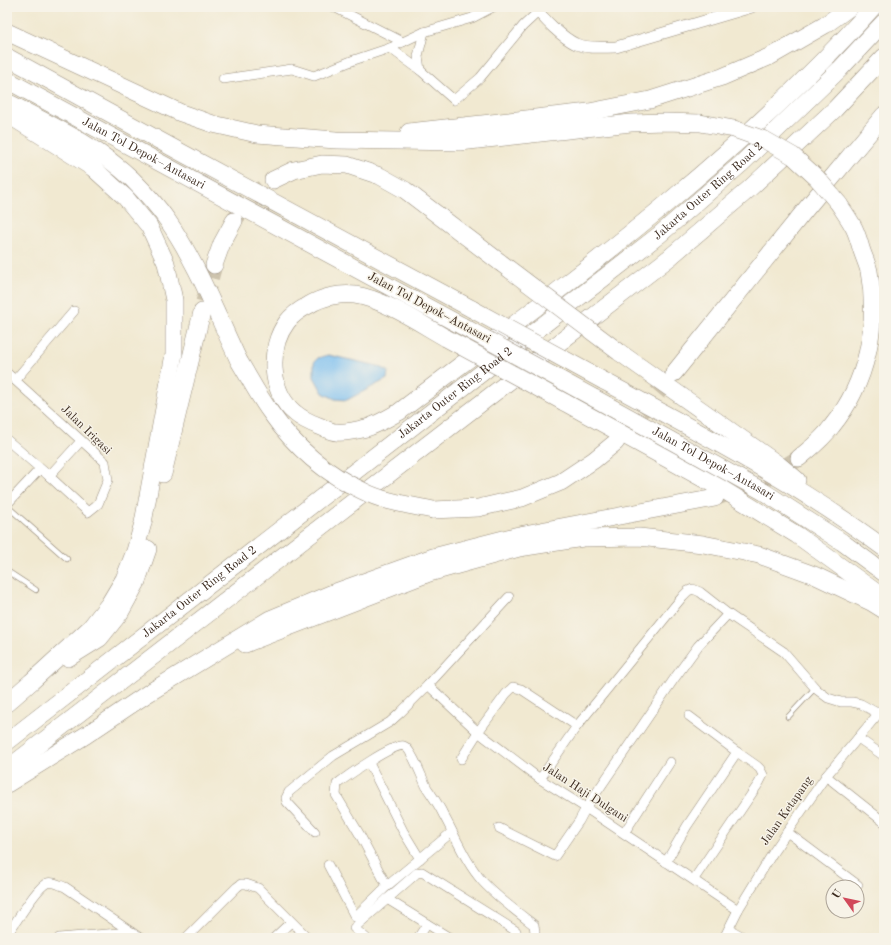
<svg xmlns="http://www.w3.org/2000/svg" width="891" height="945" font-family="'Old Standard TT',serif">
	<rect width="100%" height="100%" fill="#f7f3e8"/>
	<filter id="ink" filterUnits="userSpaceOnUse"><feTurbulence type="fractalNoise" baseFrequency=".025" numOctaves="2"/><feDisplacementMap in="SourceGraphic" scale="8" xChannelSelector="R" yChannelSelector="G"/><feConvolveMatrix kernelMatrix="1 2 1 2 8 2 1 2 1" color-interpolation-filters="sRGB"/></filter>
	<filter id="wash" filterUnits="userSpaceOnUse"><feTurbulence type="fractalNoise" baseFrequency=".012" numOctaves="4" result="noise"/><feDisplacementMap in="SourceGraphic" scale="16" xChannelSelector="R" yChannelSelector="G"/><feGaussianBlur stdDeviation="0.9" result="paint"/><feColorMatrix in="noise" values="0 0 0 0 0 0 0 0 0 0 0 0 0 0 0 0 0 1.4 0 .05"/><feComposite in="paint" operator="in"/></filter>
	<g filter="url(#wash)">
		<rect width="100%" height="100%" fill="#f1e9d1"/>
		<polygon fill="#79bef0" stroke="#5a7487" points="328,355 378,366 388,371 387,379 347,400 335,399 323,393 314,377 314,362 318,358"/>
	</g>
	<g filter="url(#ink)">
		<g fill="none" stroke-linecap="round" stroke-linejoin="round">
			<g stroke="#cdc3ad" stroke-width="17" stroke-dasharray="17 8" stroke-linecap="butt">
				<polyline points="235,219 255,194 273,180"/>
				<polyline points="204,302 214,265"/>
				<polyline points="625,431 674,373"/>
				<polyline points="717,497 766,479 799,458"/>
			</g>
			<g stroke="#968a78" stroke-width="6">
				<g id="service">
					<polyline points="7,506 67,559"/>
					<polyline points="7,571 36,590"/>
					<polyline points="788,717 815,688"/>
				</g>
			</g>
			<g stroke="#968a78" stroke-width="10">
				<g id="minor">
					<polyline points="334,7 403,42"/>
					<polyline points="424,32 418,56 420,70 454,100 480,78 523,26 538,12"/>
					<polyline points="390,48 420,70"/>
					<polyline points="223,79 292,69 314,76 354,60 390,48 424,32 472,18 493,7"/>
					<polyline points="7,373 105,462 108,480 98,504 88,512 49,476"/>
					<polyline points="15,380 74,311"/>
					<polyline points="7,440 49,476 81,441"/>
					<polyline points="7,503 9,502 40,469"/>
					<polyline points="428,685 478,732 540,779 586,808 738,910"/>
					<polyline points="689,716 737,752 757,766 760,769 763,775 759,783 694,879"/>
					<polyline points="858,738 884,756"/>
					<polyline points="461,759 478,732 506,694 513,687 521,689 577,726"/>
					<polyline points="369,763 403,831 420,859"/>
					<polyline points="826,776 884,822"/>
					<polyline points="540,779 577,726 683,596 688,591 693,589 700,592 728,614 784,652 816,689 828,698 841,702 852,702 861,704 879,714"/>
					<polyline points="499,828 555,856 579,821 586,808 674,679 698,646 728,614"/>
					<polyline points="315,832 287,802 286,798 289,792 333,756 390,722 400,713 428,685 509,597"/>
					<polyline points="787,832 858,885"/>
					<polyline points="624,833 670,762"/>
					<polyline points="666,862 687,826 737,752"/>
					<polyline points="328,865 355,917 387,886 452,832"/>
					<path d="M 387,886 L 360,835 L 336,795 L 337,784 C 346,777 395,742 404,746 C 411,748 423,780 427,788 C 433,797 439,805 443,814 C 456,837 465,862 483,882 C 498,898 517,912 534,925 L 535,932 L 532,938"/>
					<polyline points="387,899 450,938"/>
					<polyline points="729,929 745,938"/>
					<path d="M 7,935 C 14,925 37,887 47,883 C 53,881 59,885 65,887 L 140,938"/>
					<polyline points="59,938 131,932"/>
					<polyline points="186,938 237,887 241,884 246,884 258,888 308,938"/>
					<polyline points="274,938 291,922"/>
					<polyline points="366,938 354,928 417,873 422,872 516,931 517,936 516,938"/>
					<polyline points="418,938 427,924"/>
					<polyline points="724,938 738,910 774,851 826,776 884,707"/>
				</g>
			</g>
			<g stroke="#968a78" stroke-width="12">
				<path id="tertiary" d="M 535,7 C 543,19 563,38 576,44 C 589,49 603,47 616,47 L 752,7"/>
			</g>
			<g stroke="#968a78" stroke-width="18">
				<g id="motorway">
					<polyline points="7,32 181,113 213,124 257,134 336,140 460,142 631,123 665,122 700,123"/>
					<polyline points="7,57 186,155 472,309"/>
					<path id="s1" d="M 7,80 L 462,326"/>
					<path d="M 11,104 C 51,125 99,147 132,179 C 143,190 159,208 168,221 C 197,263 217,315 239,361"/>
					<polyline points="7,114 93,168 125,197 149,226 166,263 174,300 174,354 143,523 135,551 124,579 109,604 90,628 31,682 7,703"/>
					<polyline points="409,132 589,112 650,100 722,77 771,56 825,25 850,7"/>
					<polyline points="273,180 294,170 322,164 347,165 380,176 405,190 501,263"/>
					<polyline points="214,265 222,243 234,221"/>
					<path d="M 446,338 C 421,324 384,299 355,295 C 340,293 322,297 309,305 C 301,309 293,314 287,322 C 268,347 269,392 295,413 C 302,419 311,423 319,426 C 324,428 331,432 336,432 C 344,433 359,430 366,428 C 377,425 389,417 399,412 C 564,286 734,163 873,7"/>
					<polyline points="619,352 779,465 797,480"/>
					<polyline points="674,373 806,209 884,115"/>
					<path d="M 604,381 C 700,433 797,483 884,548"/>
					<path id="s2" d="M 594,398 L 764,492 L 842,542 L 884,573"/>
					<polyline points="564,402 722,489 797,535 884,598"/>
					<path d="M 799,458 C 811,448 823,439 832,426 C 867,383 879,325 869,271 C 867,263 863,255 861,248 C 859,241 857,234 854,228 C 850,220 844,212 839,204"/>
					<polyline points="163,474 202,312"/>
					<polyline points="433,510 478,508 522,498 561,482 594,460 616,442"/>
					<polyline points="245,644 429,573 519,548 583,538 639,537 703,544 759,555 814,575 871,602 884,610"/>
					<polyline points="68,658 100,638 120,613 136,584 148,549"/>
					<path id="s3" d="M 7,742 L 659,235 L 741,164 L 840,69 L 884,22"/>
					<polyline points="7,769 669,258 748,190 835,109 884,57"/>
					<polyline points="7,784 86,735 147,694 270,619 330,594 433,557 519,535 715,498"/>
				</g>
			</g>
			<use href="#service" stroke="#fff" stroke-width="4.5"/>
			<use href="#minor" stroke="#fff" stroke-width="9"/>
			<use href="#tertiary" stroke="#fff" stroke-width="11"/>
			<use href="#motorway" stroke="#fff" stroke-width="17"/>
			<g stroke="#968a78" stroke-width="18" stroke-linecap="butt">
				<g id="motorway-bridge">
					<polyline points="700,123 734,129 765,140 793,156 817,178 839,204"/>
					<polyline points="501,263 619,352"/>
					<polyline points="472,309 604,381"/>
					<polyline points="462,326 594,398"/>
					<polyline points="446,338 564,402"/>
					<path d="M 239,361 C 250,379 259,397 271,413 C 294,446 326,474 363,491 C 384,502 410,505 433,510"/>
				</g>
			</g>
			<use href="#motorway-bridge" stroke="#fff" stroke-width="17"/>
		</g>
	</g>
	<g text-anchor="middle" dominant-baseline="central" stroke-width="3" stroke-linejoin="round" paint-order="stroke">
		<g font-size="12" fill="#3b2a1e" stroke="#f7f3e8">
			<text stroke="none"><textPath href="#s1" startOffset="155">Jalan Tol Depok–Antasari</textPath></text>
			<text stroke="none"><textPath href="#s3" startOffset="892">Jakarta Outer Ring Road 2</textPath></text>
			<text transform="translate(429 308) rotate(28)">Jalan Tol Depok–Antasari</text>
			<text stroke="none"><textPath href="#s3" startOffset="568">Jakarta Outer Ring Road 2</textPath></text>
			<text transform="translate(86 430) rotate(44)">Jalan Irigasi</text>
			<text stroke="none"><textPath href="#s2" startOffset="136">Jalan Tol Depok–Antasari</textPath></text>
			<text stroke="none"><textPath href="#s3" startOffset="244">Jakarta Outer Ring Road 2</textPath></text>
			<text transform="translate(585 793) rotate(33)">Jalan Haji Dulgani</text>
			<text transform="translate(787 811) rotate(-55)">Jalan Ketapang</text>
		</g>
	</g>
	<rect width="891" height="945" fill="none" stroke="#f7f3e8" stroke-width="24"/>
	<g transform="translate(845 899) rotate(303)"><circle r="19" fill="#f7f3e8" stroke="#aca397"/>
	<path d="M0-3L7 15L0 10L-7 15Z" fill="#d1495b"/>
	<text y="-6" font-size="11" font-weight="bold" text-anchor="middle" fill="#3b2a1e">U</text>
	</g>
</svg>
